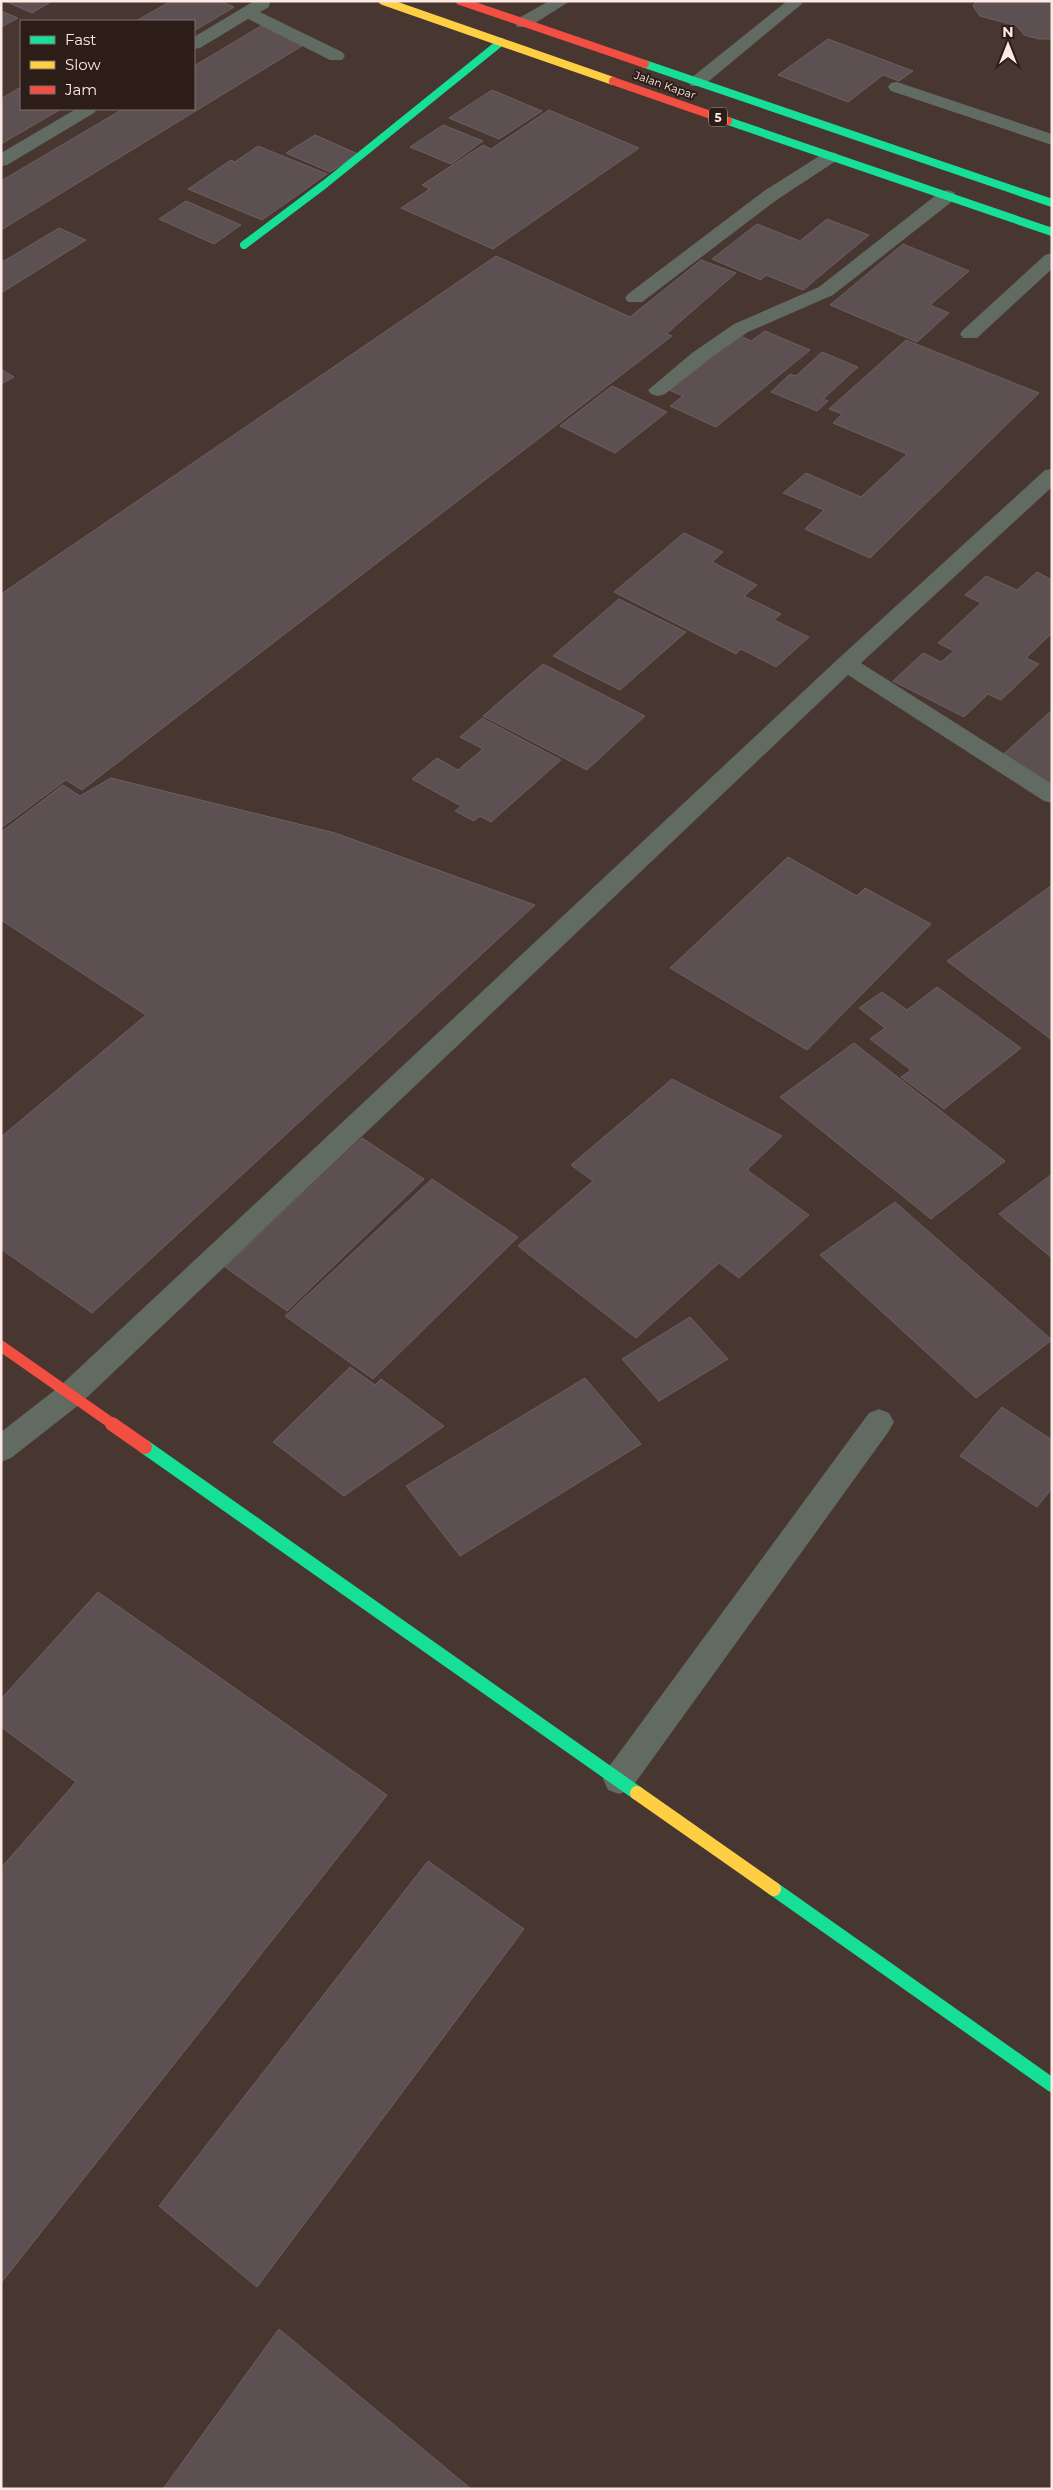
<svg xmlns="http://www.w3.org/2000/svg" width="1053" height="2490" font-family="Montserrat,sans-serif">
	<rect width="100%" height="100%" fill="#483631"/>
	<g fill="#5d5052" stroke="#6e5f61">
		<polygon points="5,1 52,1 32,13"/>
		<polygon points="171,1 220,1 234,7 194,31 194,21 136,21"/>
		<polygon points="976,1 1052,1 1052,39 1039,39 1024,35 1017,26 980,16 973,6"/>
		<polygon points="1,11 18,18 1,27"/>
		<polygon points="266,23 310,41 1,230 1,181 123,109 194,109 194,66"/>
		<polygon points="828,39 913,71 899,81 883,75 848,102 778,75"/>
		<polygon points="21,87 21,109 61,109 1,144 1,99"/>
		<polygon points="492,90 542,111 499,139 449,118"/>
		<polygon points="549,110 639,148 493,249 401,208 430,189 422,185 483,145 491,149"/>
		<polygon points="443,125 483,141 451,164 410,147"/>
		<polygon points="315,135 358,154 330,172 286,153"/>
		<polygon points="258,146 327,174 262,220 188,189 231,160 235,162"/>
		<polygon points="186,201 241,225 214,244 159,219"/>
		<polygon points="827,219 869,235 803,290 766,275 761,280 712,259 757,224 800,241"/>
		<polygon points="59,228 86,240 1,293 1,260 4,261"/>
		<polygon points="903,244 969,271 930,305 949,313 917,342 830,305"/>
		<polygon points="496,256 630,317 701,260 736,273 666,334 672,336 82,790 66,780 1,828 1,594"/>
		<polygon points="765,331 810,350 716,427 670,406 683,396 669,390 738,335 751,341"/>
		<polygon points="906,340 1039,393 870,558 805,529 824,510 783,493 806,473 861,497 907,454 833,423 842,414 829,409"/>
		<polygon points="822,352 858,367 823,399 828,401 817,411 771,392 790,374 796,376"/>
		<polygon points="1,369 14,377 1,384"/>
		<polygon points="612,386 667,412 615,453 560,426"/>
		<polygon points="684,533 723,552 712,562 757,585 744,596 781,614 774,620 809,637 776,667 741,649 736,654 614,592"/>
		<polygon points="1037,572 1052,580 1052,633 1026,658 1039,664 1001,700 988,694 964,717 893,681 923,653 941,662 954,651 938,643 981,603 965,595 986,576 1017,590"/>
		<polygon points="619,599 686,632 620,690 553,656"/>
		<polygon points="543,664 645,716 587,770 483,716"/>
		<polygon points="1052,710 1052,797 997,760"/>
		<polygon points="482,718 561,760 491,822 480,816 474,821 455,811 461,806 412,779 437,758 458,770 483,749 460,737"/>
		<polygon points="111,778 335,833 535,905 92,1313 1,1249 1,1137 146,1015 1,920 1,832 63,785 80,796"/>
		<polygon points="788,857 857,896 865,888 931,924 807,1050 670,968"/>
		<polygon points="1052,885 1052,1040 947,961"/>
		<polygon points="937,987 1021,1048 944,1109 901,1077 911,1070 870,1039 885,1028 859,1008 882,992 907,1010"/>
		<polygon points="854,1043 1005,1161 931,1219 780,1097"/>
		<polygon points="672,1079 782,1136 747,1170 809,1215 739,1278 719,1263 636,1338 518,1246 593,1181 571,1165"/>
		<polygon points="362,1138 424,1179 287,1311 225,1267"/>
		<polygon points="1052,1174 1052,1258 999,1214"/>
		<polygon points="432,1179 518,1237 373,1379 285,1316"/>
		<polygon points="895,1202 1052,1340 976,1398 820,1255"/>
		<polygon points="690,1317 728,1359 659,1401 622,1359"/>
		<polygon points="350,1367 375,1385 381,1379 444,1426 344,1496 273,1442"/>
		<polygon points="585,1378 641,1444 460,1556 406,1486"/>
		<polygon points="1002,1407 1052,1440 1052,1488 1037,1507 960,1456"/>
		<polygon points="98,1592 387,1795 1,2283 1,1868 76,1782 1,1727 1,1699"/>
		<polygon points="428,1861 524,1929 257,2287 159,2206"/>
		<polygon points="279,2329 471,2489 163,2489"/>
	</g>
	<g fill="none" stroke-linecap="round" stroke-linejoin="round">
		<g fill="#626b61" fill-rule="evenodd">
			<polygon points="254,1 270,1 269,7 260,12 342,52 345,56 342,60 330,60 248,19 200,48 194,49 194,37"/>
			<polygon points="549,1 570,1 529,27 517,27 515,23 517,19"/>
			<polygon points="787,1 803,3 703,86 691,86 688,82 691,78"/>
			<polygon points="897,82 1052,134 1052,145 891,91 888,87 891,83"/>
			<polygon points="76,109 97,109 94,113 7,165 1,166 1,153"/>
			<polygon points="830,152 836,153 839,157 836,161 778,199 642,302 628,302 625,298 628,294 764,191 824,153"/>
			<polygon points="947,190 954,192 956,196 954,200 833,295 748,332 716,354 665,394 658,396 651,394 648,390 692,353 734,324 819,287 940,192"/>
			<polygon points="1052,253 1052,269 977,338 963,338 960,334 963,330 1045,255"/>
			<polygon points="1052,469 1052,487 861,663 1052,784 1052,803 1044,801 848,675 80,1404 11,1458 1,1462 1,1432 60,1386 838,659 1045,470"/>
			<polygon points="879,1409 889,1413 894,1422 889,1431 630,1790 619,1794 608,1790 603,1779 608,1768 869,1413"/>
		</g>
		<g stroke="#16e098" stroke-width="8">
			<polyline points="645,64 1052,203"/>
			<polyline points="728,121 1052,232"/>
			<polyline points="244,245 325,184 501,42"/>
		</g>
		<g stroke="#16e098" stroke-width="14">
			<polyline points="145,1447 637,1793"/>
			<polyline points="774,1889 1052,2085"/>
		</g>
		<polyline stroke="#ffcf43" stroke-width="8" points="383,1 613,81"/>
		<polyline stroke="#ffcf43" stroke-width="14" points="637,1793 774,1889"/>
		<g stroke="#f24e42" stroke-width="8">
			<polyline points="460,1 645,64"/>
			<polyline points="613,81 728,121"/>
		</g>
		<polyline stroke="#f24e42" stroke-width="11" points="1,1346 114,1425"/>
		<polyline stroke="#f24e42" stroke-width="14" points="112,1424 145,1447"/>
	</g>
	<g text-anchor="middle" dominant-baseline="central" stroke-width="4" stroke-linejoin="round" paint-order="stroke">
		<g font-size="11" fill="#fee8e3" stroke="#2c1d19">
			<text transform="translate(665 85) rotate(19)">Jalan Kapar</text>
		</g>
		<rect fill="#2c1d19" stroke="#bfaba6" stroke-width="1" x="709" y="107.5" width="18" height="19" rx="4"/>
		<g font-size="12" font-weight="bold" fill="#fee8e3">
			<text x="718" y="117">5</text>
		</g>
	</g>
	<rect width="1053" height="2490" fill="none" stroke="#fee8e3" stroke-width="5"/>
	<rect x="20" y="20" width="175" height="90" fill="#2c1d19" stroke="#806e6a"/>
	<rect x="30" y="36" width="25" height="8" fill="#16e098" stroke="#806e6a"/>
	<text x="65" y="45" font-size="15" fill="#fee8e3">Fast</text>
	<rect x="30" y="61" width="25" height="8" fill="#ffcf43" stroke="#806e6a"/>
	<text x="65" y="70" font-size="15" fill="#fee8e3">Slow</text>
	<rect x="30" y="86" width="25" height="8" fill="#f24e42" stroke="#806e6a"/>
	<text x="65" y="95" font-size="15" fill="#fee8e3">Jam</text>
	<g transform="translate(1008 45)" stroke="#2c1d19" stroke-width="4" paint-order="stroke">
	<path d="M0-4L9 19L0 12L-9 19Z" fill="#fee8e3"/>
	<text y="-8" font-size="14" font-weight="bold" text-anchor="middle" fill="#fee8e3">N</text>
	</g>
</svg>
